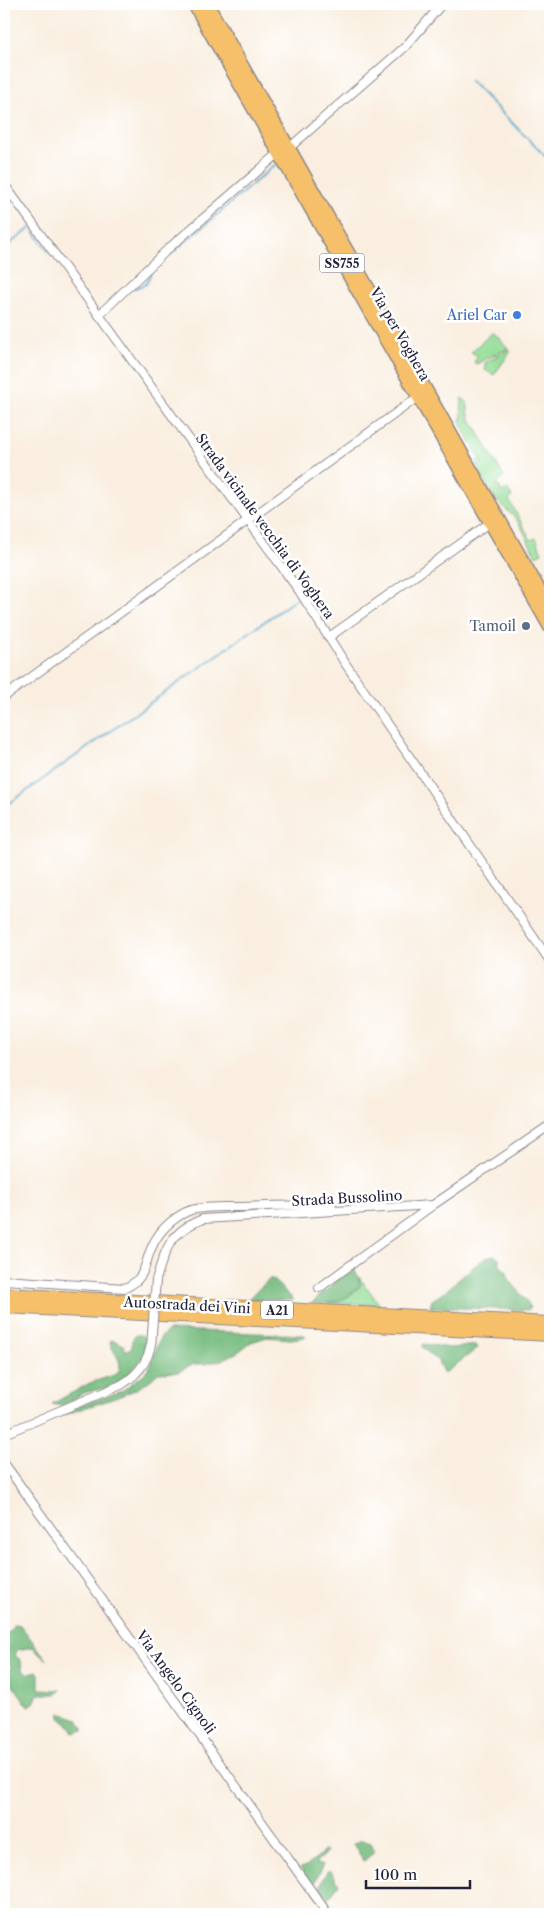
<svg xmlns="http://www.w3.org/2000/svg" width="554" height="1918" font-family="'Libre Caslon Text',serif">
	<rect width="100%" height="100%" fill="#fff"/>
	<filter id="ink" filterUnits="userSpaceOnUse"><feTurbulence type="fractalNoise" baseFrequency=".02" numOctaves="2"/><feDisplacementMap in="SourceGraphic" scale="10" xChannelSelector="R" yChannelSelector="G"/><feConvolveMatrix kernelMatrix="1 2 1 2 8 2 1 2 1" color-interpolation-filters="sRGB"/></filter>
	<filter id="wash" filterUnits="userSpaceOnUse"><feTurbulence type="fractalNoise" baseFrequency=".0096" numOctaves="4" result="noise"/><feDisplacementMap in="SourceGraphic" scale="20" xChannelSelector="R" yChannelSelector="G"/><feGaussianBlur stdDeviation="1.12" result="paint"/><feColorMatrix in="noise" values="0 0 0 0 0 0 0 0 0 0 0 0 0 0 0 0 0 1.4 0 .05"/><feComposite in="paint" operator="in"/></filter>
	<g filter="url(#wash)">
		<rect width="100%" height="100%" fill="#f9eedf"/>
		<g fill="#95de99" stroke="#5c806a">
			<polygon points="493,332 508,348 476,364 474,362 478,356 471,352"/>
			<polygon points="509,349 511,351 494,375 485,370 485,363"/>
			<path d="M 462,398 L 467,402 L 469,416 L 504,477 L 497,484 L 502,492 L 507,489 L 512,497 L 509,500 L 531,540 L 536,538 L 542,553 L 536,556 C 529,544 522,524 512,515 C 495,499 482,488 477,461 L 480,460 L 483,464 L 461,425 Z"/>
			<path d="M 359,1277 L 380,1305 L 328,1303 C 342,1301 348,1295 359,1287 Z"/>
		</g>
		<g fill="#78bd81" stroke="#4d705e">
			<path d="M 493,1255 L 499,1258 L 500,1265 L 507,1272 L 508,1278 L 530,1306 L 529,1310 L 430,1307 L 432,1300 C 453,1289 471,1263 493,1255 Z"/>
			<path d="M 351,1268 L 354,1269 L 361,1284 C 349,1301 332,1305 312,1303 Z"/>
			<polygon points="271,1278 294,1300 252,1300 249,1298"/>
			<path d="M 169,1330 L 305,1335 L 305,1337 L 291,1339 L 267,1337 L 251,1342 L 238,1352 L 222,1360 L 205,1364 L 193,1364 L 178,1372 L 158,1373 C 135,1397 94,1403 64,1415 L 79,1406 L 122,1391 L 144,1374 L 151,1365 L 160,1338 Z"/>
			<path d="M 136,1335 L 142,1335 L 145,1338 L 145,1355 L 126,1378 L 110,1387 L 83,1393 L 62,1406 L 52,1404 L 90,1383 L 117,1374 C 126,1360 111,1353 110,1341 L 113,1340 L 124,1345 L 125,1350 L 132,1349 L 132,1340 Z"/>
			<polygon points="423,1344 451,1348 476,1345 478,1348 446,1372 443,1372 438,1361 422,1347"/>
			<polygon points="14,1624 20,1625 47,1660 33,1647 17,1650 15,1656 21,1660 22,1670 27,1674 37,1671 39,1674 39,1689 61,1690 56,1694 38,1694 34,1703 28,1706 4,1672 5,1669 11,1669 11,1666 6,1659 9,1650 4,1649 4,1634 10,1632"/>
			<polygon points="60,1713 78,1719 84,1730 74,1733 67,1722 60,1718"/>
			<polygon points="362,1840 371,1843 375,1851 364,1861 353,1844"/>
			<polygon points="326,1850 327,1852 316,1862 317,1865 322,1864 323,1866 314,1884 319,1890 327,1871 331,1871 339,1884 327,1900 338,1914 328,1914 300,1868 306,1866"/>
		</g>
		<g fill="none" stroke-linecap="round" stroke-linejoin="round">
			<g stroke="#50a6cc" stroke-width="2">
				<polyline points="470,81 550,161"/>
				<polyline points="34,232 49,252"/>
				<polyline points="4,248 31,228"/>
				<polyline points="132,289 146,284 152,270 276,164"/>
				<polyline points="4,807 299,597"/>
			</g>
		</g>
	</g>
	<g filter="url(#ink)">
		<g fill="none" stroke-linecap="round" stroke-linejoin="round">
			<g stroke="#8e888d" stroke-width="10">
				<g id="minor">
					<polyline points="289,148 405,47 442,4"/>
					<polyline points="4,184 300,592 345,663 550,961"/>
					<polyline points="99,315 169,248 279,153"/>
					<polyline points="329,637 491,522"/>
					<polyline points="4,697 418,397"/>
					<path d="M 4,1280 L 125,1288 C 150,1277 143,1259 156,1239 C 163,1227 177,1215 191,1210 C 206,1206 224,1207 240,1207 C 270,1206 301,1204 332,1207"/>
					<path d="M 156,1280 C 165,1248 171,1231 203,1219 L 433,1205 L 550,1125"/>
					<polyline points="319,1288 433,1205"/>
					<path d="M 4,1434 L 121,1385 C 141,1373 152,1357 152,1333"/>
					<polyline points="4,1463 328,1914"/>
				</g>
			</g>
			<g stroke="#8e888d" stroke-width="15">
				<g id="primary">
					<polyline points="194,4 550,627"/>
					<polyline points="207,4 550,609"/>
				</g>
			</g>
			<g stroke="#8e888d" stroke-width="16">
				<g id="motorway">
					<polyline points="4,1295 550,1324"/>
					<polyline points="4,1306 550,1334"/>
				</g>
			</g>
			<use href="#minor" stroke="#fff" stroke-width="8"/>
			<use href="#primary" stroke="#f6c06b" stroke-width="12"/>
			<use href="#motorway" stroke="#f6c06b" stroke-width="14"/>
			<g stroke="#8e888d" stroke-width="10" stroke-linecap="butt">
				<polyline id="minor-bridge" points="152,1333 156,1280"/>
			</g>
			<use href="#minor-bridge" stroke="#fff" stroke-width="8"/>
		</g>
	</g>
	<circle fill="#3f7fe0" stroke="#fff" stroke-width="2" cx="517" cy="315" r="5"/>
	<circle fill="#5c6f8a" stroke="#fff" stroke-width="2" cx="526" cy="626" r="5"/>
	<g text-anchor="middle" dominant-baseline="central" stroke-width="5" stroke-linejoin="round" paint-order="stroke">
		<g fill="#fff" stroke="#646476" stroke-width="1">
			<rect x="319.5" y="253.5" width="45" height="19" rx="4"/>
			<rect x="261" y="1300.5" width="32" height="19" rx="4"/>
		</g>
		<g font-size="12" font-weight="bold" fill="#22223b">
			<text x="342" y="263">SS755</text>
			<text x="277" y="1310">A21</text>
		</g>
		<g font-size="14" fill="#366cbe" stroke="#fff" text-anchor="end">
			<text x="507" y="315">Ariel Car</text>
		</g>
		<g font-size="14" fill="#22223b" stroke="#fff">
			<text transform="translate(400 334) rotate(60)">Via per Voghera</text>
			<text transform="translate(265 526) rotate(54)">Strada vicinale vecchia di Voghera</text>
			<text transform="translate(347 1198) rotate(-3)">Strada Bussolino</text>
			<text transform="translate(187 1305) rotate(3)">Autostrada dei Vini</text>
			<text transform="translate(176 1682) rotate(54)">Via Angelo Cignoli</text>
		</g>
		<g font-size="14" fill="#4e5e75" stroke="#fff" text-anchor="end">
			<text x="516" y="626">Tamoil</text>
		</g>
	</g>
	<rect width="554" height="1918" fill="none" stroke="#fff" stroke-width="20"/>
	<path d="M366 1880v8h104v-8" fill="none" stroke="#22223b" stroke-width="2.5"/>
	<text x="374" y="1880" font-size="15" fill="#22223b" stroke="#ffffff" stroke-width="4" paint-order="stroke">100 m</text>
</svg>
